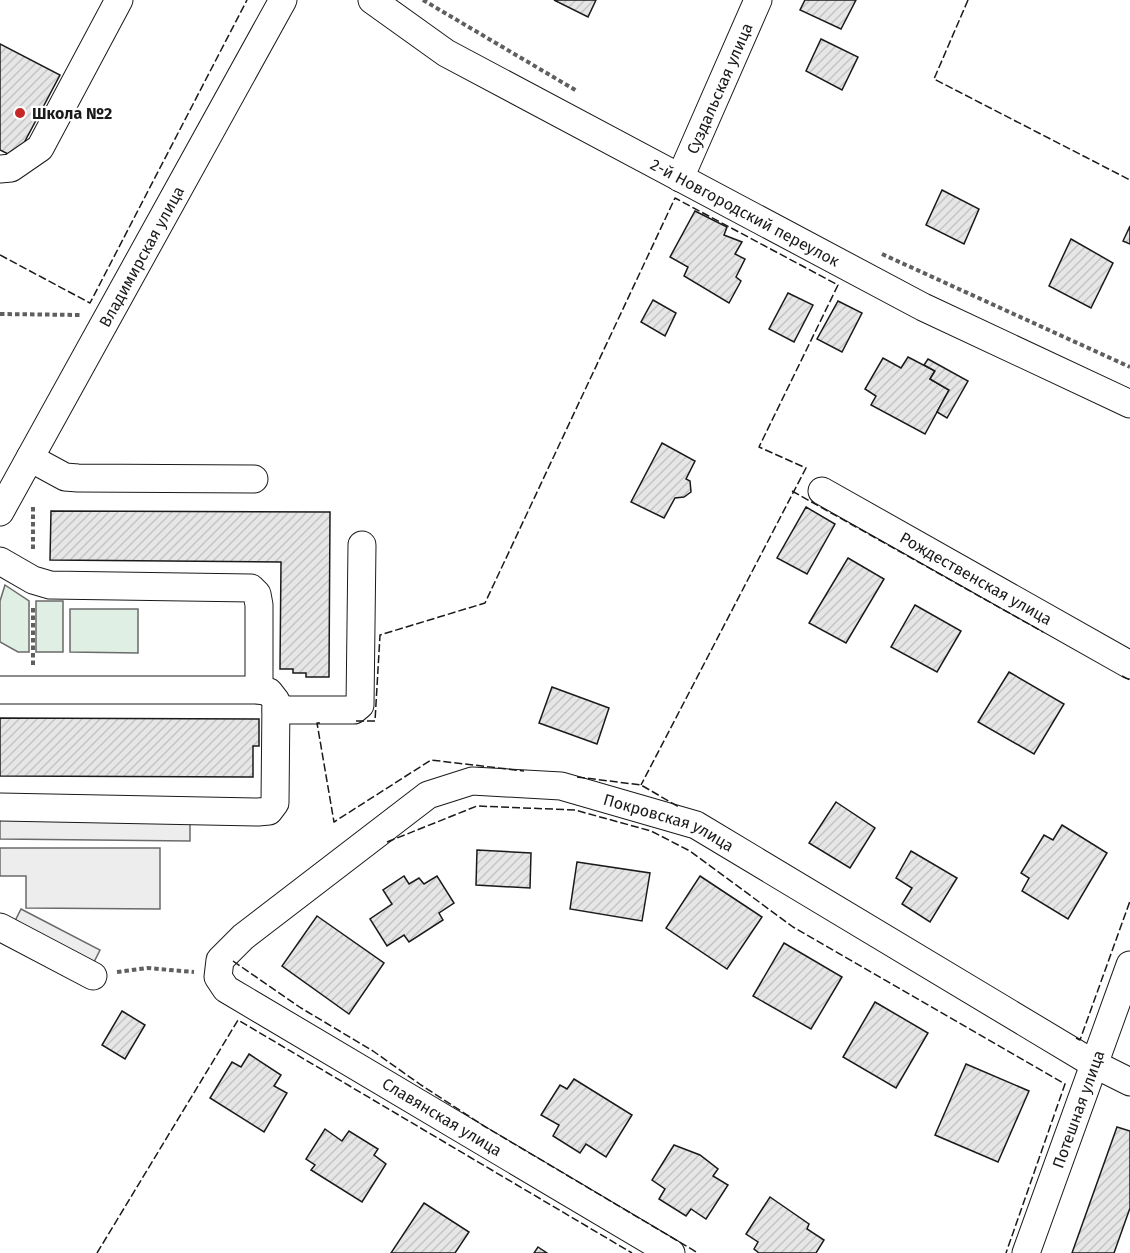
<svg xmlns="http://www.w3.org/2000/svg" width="1130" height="1253" font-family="'Fira Sans',sans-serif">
	<defs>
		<pattern id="building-hatch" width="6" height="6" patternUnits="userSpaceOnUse" patternTransform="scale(1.5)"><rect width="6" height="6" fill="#e6e6e6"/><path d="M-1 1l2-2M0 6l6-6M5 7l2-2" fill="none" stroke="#c5c5c5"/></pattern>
	</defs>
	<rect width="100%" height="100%" fill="#fff"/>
	<g fill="#e0efe3" stroke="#6a6a6a" stroke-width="1.5">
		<polygon points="5,585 29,601 29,652 18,652 0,642 0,601"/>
		<rect x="36" y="601" width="27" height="51"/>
		<polygon points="70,609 138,609 138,653 70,652"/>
	</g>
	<g fill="#ededed" stroke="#6a6a6a" stroke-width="1.5">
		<polygon points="0,818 190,820 190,841 0,839"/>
		<polygon points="0,848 160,848 160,909 26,908 26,876 0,876"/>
		<polygon points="21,909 100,950 91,968 12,927"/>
	</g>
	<g fill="url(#building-hatch)" stroke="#1a1a1a" stroke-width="1.5">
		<polygon points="554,0 596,0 588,17"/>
		<polygon points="805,0 856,0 841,29 800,10"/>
		<polygon points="821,39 858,57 842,90 806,71"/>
		<polygon points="0,44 60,75 16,158 0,150"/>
		<polygon points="942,190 979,209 964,244 926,225"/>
		<polygon points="695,211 727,227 724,235 742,242 735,254 745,259 736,277 741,281 729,303 684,276 688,267 670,257"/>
		<polygon points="1130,226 1130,244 1123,241"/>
		<polygon points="1071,239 1113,263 1091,308 1049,286"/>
		<polygon points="788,293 813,305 794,342 769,329"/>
		<polygon points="653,300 676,313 665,336 641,322"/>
		<polygon points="838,301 862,313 842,352 817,339"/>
		<polygon points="908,357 935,371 930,379 949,390 925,434 871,405 876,396 865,389 883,358 901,368"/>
		<polygon points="928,359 968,381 947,418 937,412 949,390 930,379 935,371 924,365"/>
		<polygon points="662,443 695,461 686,479 690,481 691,492 684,497 675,498 664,518 631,502"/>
		<polygon points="806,507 835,524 807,574 777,558"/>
		<polygon points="51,511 330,512 329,677 306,677 306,673 293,673 293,669 280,669 281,562 50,560"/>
		<polygon points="848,558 884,579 846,643 809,623"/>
		<polygon points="915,605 961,631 937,672 891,647"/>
		<polygon points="1009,672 1064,704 1034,754 978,722"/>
		<polygon points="552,687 609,708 597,744 539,723"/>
		<polygon points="0,718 259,719 259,746 253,746 253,777 0,776"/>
		<polygon points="836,802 875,828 850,868 809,843"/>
		<polygon points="1062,825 1107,853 1068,919 1022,891 1029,878 1021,873 1044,835 1053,840"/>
		<polygon points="477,850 531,853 530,888 476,885"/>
		<polygon points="911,851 957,878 930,922 902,904 912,888 896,878"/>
		<polygon points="577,862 650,873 642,921 570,909"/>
		<polygon points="404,876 409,884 419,878 424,884 437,876 454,903 439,913 443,920 409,942 404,935 387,946 370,919 392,904 383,890"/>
		<polygon points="700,876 762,917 727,969 666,928"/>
		<polygon points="317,916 384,963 349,1014 282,966"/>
		<polygon points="784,943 842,977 811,1029 753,996"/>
		<polygon points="875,1002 928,1033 896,1088 843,1057"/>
		<polygon points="122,1011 145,1025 125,1059 102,1045"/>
		<polygon points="249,1054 281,1075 274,1086 287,1093 264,1132 210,1098 232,1062 241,1067"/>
		<polygon points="966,1064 1029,1091 998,1162 935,1135"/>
		<polygon points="574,1079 632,1115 606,1157 586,1144 580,1153 553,1136 559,1125 541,1115 560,1085 567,1089"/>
		<polygon points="1117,1127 1130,1131 1130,1208 1114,1253 1072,1253"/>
		<polygon points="325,1129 342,1141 349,1131 378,1149 374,1155 386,1164 362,1202 311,1170 315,1165 306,1159"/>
		<polygon points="674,1145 700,1155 718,1169 713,1176 728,1185 706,1219 691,1209 686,1216 659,1199 665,1189 652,1180"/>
		<polygon points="770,1197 809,1224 807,1229 824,1240 816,1253 759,1253 754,1249 758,1242 746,1234"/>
		<polygon points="424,1203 469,1232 455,1253 391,1253"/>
		<polygon points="538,1247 547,1253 534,1253"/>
	</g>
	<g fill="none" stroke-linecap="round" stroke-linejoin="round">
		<g stroke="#1a1a1a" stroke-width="29">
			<g id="minor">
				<path id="s1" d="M 372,0 L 446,53 L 923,307 L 1130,404"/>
				<polyline points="0,169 11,168 40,148 119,0"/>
				<path id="s2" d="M 680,178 L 758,0"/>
				<polyline points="30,458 65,477 78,478 254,479"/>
				<path id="s3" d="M 822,491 L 1130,665"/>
				<path id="s4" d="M 0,512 L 283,0"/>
				<polyline points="0,561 33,580 50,585 251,588 257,594 259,605 259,690"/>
				<polyline points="0,690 259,690 269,692 276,701 275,803 269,811 258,812 0,807"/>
				<polyline points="276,710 354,710 360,705 362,545"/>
				<polyline points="0,927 93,976"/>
				<path id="s5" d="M 671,1253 L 226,989 L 218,977 L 220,960 L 243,937 L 428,795 L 472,781 L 561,786 L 696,825 L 1094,1064 L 1130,1082"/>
				<path id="s6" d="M 1026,1253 L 1130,965"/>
			</g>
		</g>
		<g stroke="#5f5f5f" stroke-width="4" stroke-dasharray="4.5 3" stroke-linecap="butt">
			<polyline points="423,0 577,91"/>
			<polyline points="882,254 1130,367"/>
			<polyline points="0,314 81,315"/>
			<polyline points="33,507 33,551"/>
			<polyline points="33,665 33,606"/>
			<polyline points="117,972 147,968 194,972"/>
		</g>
		<use href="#minor" stroke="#fff" stroke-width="27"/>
		<g stroke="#1a1a1a" stroke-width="1.5" stroke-dasharray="8 3" stroke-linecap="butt">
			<polyline points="968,0 934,79 1130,180"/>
			<polyline points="0,255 90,303 247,0"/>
			<polyline points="792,491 1043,632"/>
			<polyline points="1122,676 1130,680"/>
			<polyline points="356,721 375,721 380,635 485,603 675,198 838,285 759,447 806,468 641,785"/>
			<polyline points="320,723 317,723 334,822 431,760 524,771"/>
			<polyline points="577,777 641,785 679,807"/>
			<polyline points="387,842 477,806 575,810 651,831 690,851 793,927 1065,1084 1006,1253"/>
			<polyline points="233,961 301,1008 373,1051 421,1085 484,1126 698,1253"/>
			<polyline points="1076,1038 1080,1040 1130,901"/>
			<polyline points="97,1253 238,1020 632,1253"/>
		</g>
	</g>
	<circle fill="#c62828" stroke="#fff" stroke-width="2" cx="20" cy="113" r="6"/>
	<g text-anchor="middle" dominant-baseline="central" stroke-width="4.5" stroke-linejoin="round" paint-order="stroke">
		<g font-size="16" fill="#1a1a1a" stroke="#fff">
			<text stroke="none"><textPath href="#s2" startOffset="98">Суздальская улица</textPath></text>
			<text stroke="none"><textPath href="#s1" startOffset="430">2-й Новгородский переулок</textPath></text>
			<text stroke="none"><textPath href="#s4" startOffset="292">Владимирская улица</textPath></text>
			<text stroke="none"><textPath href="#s3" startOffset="177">Рождественская улица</textPath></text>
			<text stroke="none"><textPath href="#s5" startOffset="1064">Покровская улица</textPath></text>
			<text stroke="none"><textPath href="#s6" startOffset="153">Потешная улица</textPath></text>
			<text transform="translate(442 1117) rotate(31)">Славянская улица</text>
		</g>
		<g font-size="16" font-weight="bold" fill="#1a1a1a" stroke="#fff" text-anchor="start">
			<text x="32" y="113">Школа №2</text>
		</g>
	</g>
</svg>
